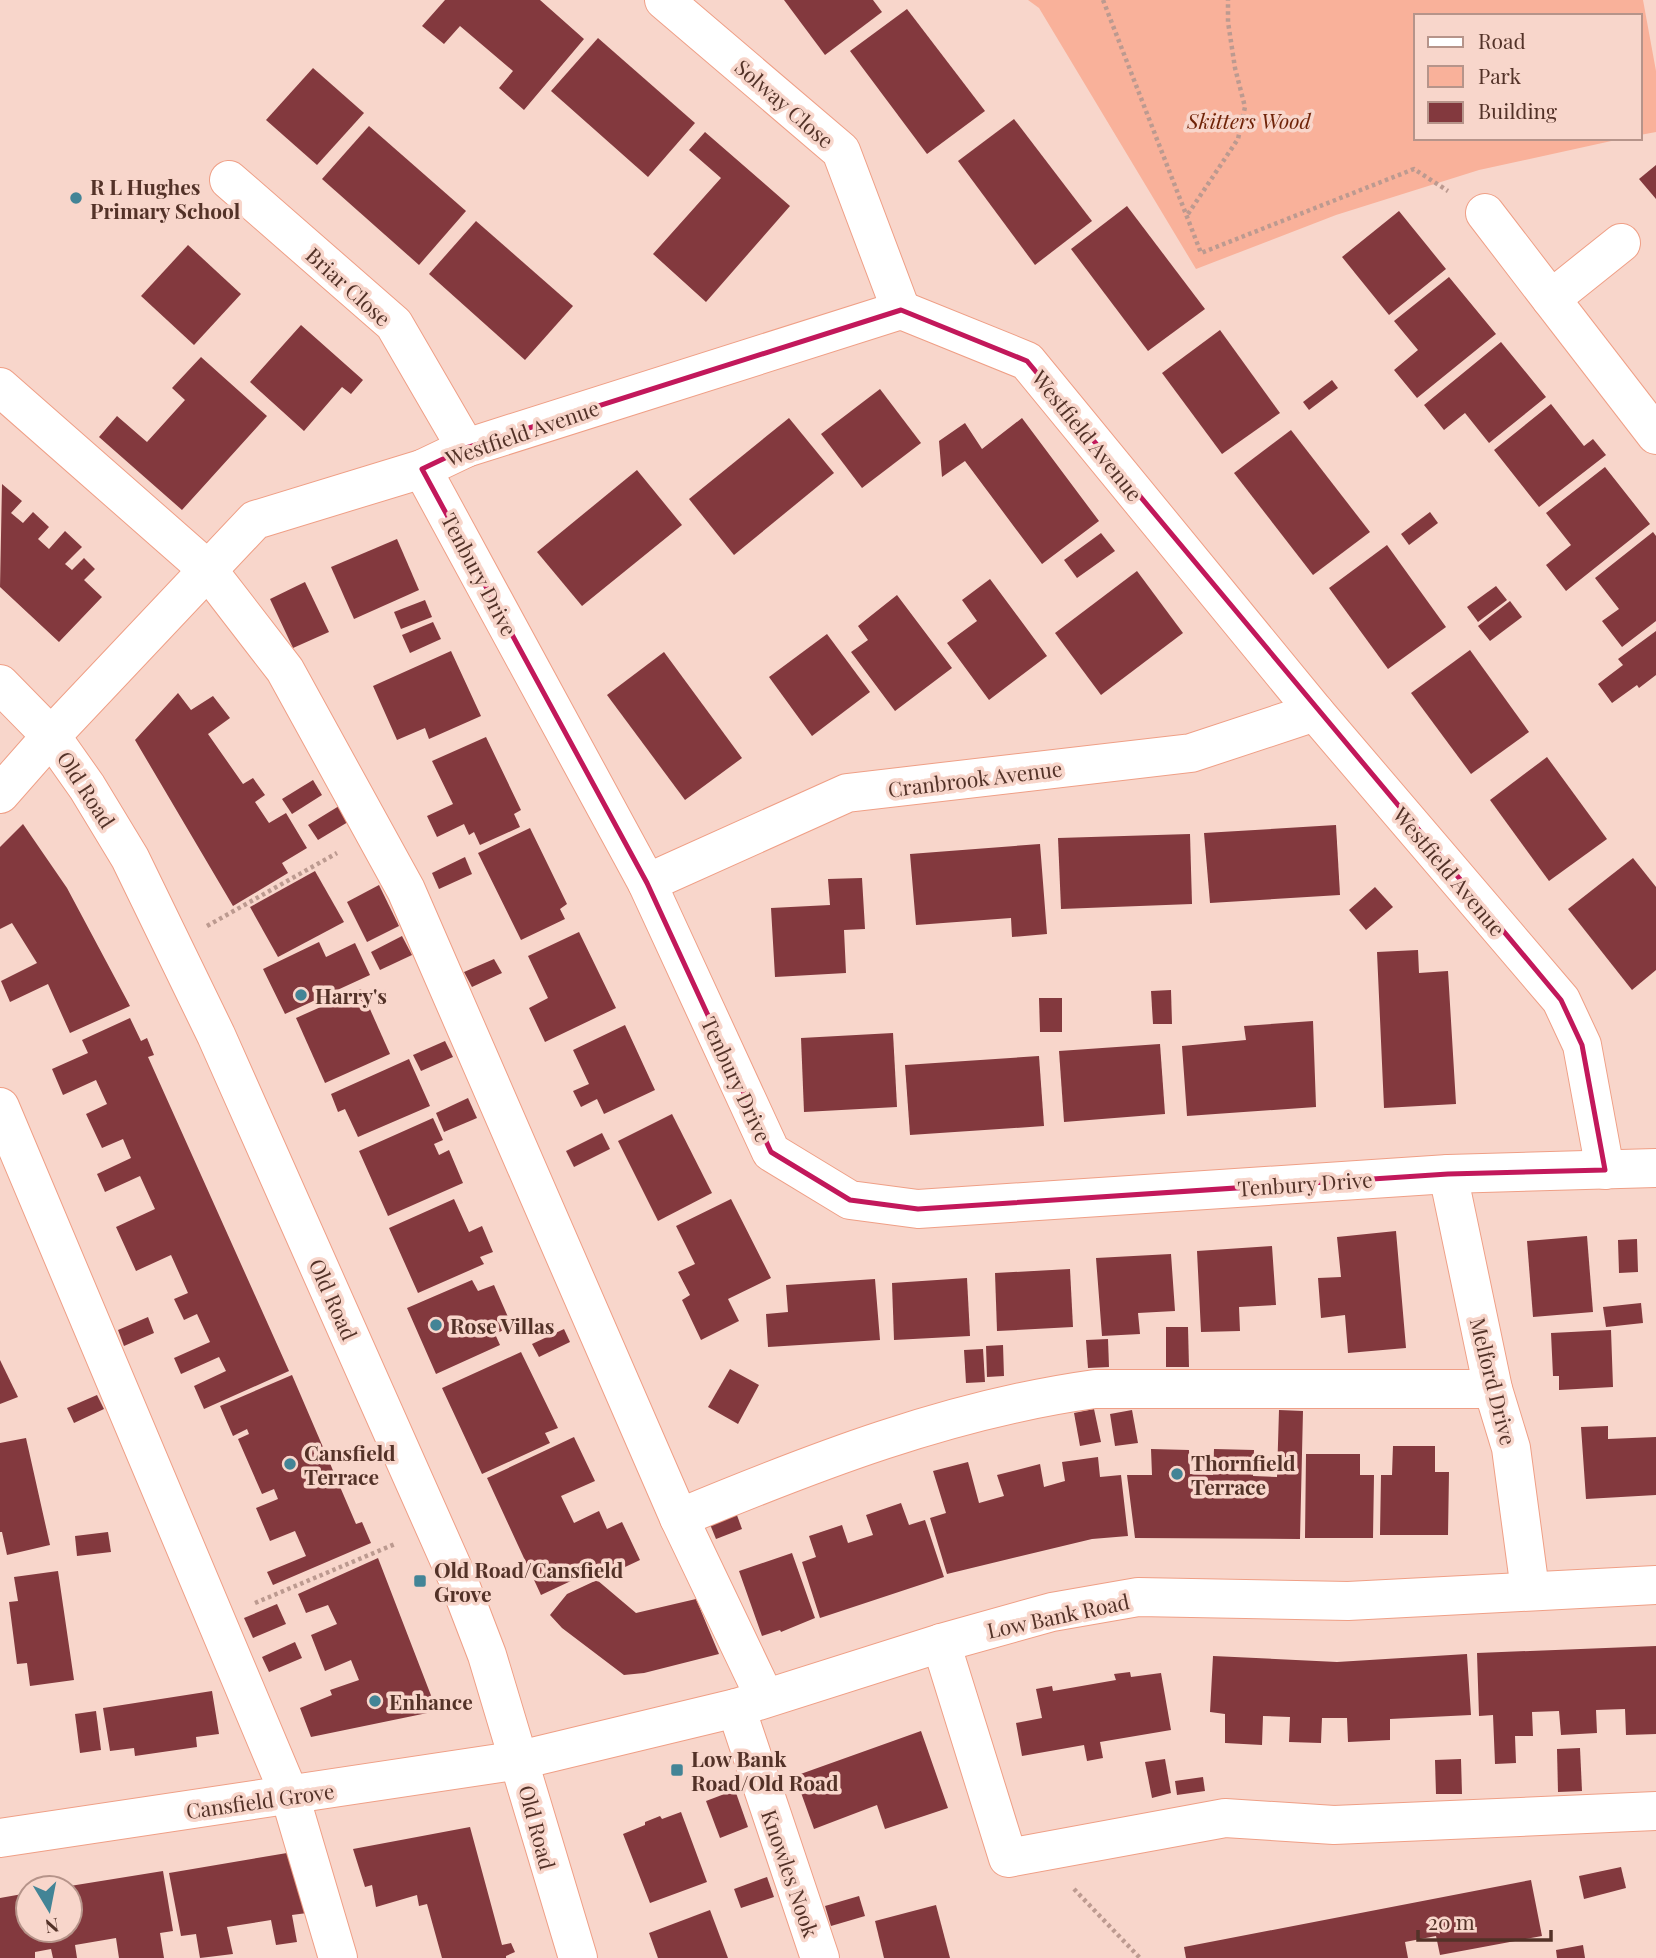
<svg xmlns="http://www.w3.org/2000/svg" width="1656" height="1958" font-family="'Playfair Display',serif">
	<rect width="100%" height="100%" fill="#f8d6cb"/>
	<polygon fill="#f9b19a" points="1028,0 1643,0 1656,71 1656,132 1640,135 1640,16 1416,16 1416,138 1625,138 1479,170 1336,215 1196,269 1039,8"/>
	<g fill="#83393e">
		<polygon points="445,0 540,0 584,39 524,110 499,88 513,71 460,26 444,44 422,26"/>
		<polygon points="784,0 873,0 882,12 825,55"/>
		<polygon points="907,9 985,111 927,154 850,51"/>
		<polygon points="598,38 695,123 648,177 551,91"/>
		<polygon points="313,68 364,113 317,165 266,120"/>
		<polygon points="1014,119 1092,221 1035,265 958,161"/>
		<polygon points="369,126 466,211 419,265 322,179"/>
		<polygon points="705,132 790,206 706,302 653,254 721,178 689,150"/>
		<polygon points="1656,165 1656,199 1639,179"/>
		<polygon points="1127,206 1205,309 1148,351 1071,249"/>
		<polygon points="1399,211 1446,269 1389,315 1342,257"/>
		<polygon points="476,221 573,306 525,360 429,274"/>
		<polygon points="188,245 241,294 194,345 141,296"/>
		<polygon points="1449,277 1496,334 1417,398 1394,370 1418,350 1394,321"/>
		<polygon points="301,325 363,380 351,394 342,387 304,431 250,382"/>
		<polygon points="1220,330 1280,413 1222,454 1162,373"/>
		<polygon points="1501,342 1546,397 1489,443 1465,413 1444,430 1424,405"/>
		<polygon points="201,357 267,416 182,510 99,437 117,416 147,442 185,400 172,388"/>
		<polygon points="1332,380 1338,388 1309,410 1303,402"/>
		<polygon points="880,389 921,443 862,488 821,434"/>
		<polygon points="1551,404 1584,446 1593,439 1606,455 1539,507 1494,450"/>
		<polygon points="789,418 834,473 734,555 689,499"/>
		<polygon points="1022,418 1099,521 1042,564 965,461 942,477 939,441 965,423 982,449"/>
		<polygon points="1291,430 1370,532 1313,575 1234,473"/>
		<polygon points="1605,467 1650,524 1566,591 1546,565 1571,545 1546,513"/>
		<polygon points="637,470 682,525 582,606 537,552"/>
		<polygon points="2,484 22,501 11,513 23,523 33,512 49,527 38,539 49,549 65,531 82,547 65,564 72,570 84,558 95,569 84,580 102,597 59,642 0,587"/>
		<polygon points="1430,512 1438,523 1409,545 1401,534"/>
		<polygon points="1653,532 1656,536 1656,621 1622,647 1602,621 1619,609 1595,578"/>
		<polygon points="1101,533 1115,551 1077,578 1064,560"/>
		<polygon points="397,539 419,590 354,619 331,567"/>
		<polygon points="1387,545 1446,627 1388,669 1329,588"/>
		<polygon points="1137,571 1183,633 1101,695 1055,633"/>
		<polygon points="990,579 1047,656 989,700 947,643 977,621 962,600"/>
		<polygon points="305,582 329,632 293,648 270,599"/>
		<polygon points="1496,586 1507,600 1478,622 1467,607"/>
		<polygon points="897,595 952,668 895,711 851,652 868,640 858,626"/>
		<polygon points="425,600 432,617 401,629 394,612"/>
		<polygon points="1510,601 1522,617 1490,641 1478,626"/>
		<polygon points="433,622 441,639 410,653 402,635"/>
		<polygon points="1656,631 1656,675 1639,688 1637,685 1612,703 1598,684 1623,665 1618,659"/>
		<polygon points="827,634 870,692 812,736 769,677"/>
		<polygon points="1470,650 1529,732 1471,774 1411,693"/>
		<polygon points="451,651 481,716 429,739 425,728 397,740 373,686"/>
		<polygon points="664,652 742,758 685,800 607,695"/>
		<polygon points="178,693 191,710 213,696 230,718 208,734 243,784 253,778 265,795 255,802 269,823 286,813 307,848 282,863 288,873 233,906 135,740"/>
		<polygon points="486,737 521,810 514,814 520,827 480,845 474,832 469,835 464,824 437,837 427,816 453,804 432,761"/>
		<polygon points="1547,757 1607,839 1549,881 1490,800"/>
		<polygon points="313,780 322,795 292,814 282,799"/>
		<polygon points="339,806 348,822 318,840 308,825"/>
		<polygon points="23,824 67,888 130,1006 70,1033 48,984 10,1002 1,981 37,963 12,923 0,929 0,847"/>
		<polygon points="1336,825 1340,895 1210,903 1204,833"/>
		<polygon points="530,828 567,904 560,909 565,919 521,940 478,853"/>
		<polygon points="1190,834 1192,904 1061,909 1058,838"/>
		<polygon points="1040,844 1047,934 1012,937 1011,918 916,925 910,854"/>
		<polygon points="465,857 472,874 439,889 432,873"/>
		<polygon points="1633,858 1656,887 1656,970 1632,990 1568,909"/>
		<polygon points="315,871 344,922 278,957 250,907"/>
		<polygon points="862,878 865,929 844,930 846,973 775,977 771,908 830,905 828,879"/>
		<polygon points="379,885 399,926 367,942 347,902"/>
		<polygon points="1375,887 1393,907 1366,930 1349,910"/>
		<polygon points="579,932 616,1008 545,1042 529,1008 548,998 528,956"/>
		<polygon points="402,936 412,955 380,970 371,952"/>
		<polygon points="319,942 326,957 355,943 370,975 285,1014 263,969"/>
		<polygon points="1418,950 1419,973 1448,971 1456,1104 1384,1108 1377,952"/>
		<polygon points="494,959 502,973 472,987 464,972"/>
		<polygon points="361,989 390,1054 325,1083 296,1018"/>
		<polygon points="1171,990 1172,1024 1153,1024 1151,991"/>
		<polygon points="1039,998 1062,998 1062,1032 1040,1032"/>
		<polygon points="130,1018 141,1041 147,1038 154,1055 148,1057 289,1371 204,1409 194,1386 226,1371 219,1357 181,1374 174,1358 210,1342 197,1314 184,1320 174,1299 188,1293 171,1255 136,1271 116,1227 155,1209 140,1176 105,1192 97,1174 131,1158 123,1139 102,1148 86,1114 107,1104 96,1080 63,1095 52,1069 88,1053 82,1040"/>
		<polygon points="1313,1021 1316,1107 1187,1116 1182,1046 1246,1040 1244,1026"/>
		<polygon points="625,1025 655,1090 604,1114 597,1099 581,1107 573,1091 589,1084 573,1050"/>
		<polygon points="893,1033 897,1107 804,1112 801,1038"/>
		<polygon points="445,1041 453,1057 421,1071 413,1055"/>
		<polygon points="1160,1044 1165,1114 1064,1122 1059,1051"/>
		<polygon points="1039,1056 1044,1126 910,1135 905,1065"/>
		<polygon points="409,1059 430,1106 358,1137 345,1109 338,1112 331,1094"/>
		<polygon points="468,1098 477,1118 444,1132 436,1113"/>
		<polygon points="672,1114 712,1193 658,1221 618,1141"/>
		<polygon points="433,1118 443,1140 434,1144 439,1155 449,1150 463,1183 388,1216 359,1151"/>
		<polygon points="602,1133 610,1149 574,1167 566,1151"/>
		<polygon points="454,1199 469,1232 482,1226 493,1252 480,1257 484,1264 418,1293 389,1228"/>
		<polygon points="731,1199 771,1278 728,1299 739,1321 701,1340 682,1300 690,1295 678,1272 695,1264 676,1226"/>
		<polygon points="1396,1231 1406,1348 1348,1353 1345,1315 1321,1318 1318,1278 1341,1277 1337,1237"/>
		<polygon points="1587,1236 1593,1312 1533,1317 1527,1241"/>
		<polygon points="1637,1239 1638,1272 1619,1273 1618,1240"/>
		<polygon points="1272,1246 1276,1305 1239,1307 1240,1331 1201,1332 1197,1251"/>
		<polygon points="1171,1254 1175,1311 1138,1313 1140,1334 1102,1336 1096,1258"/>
		<polygon points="1070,1269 1073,1327 997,1331 995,1273"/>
		<polygon points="967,1278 970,1336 894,1340 892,1283"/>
		<polygon points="875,1279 880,1340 768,1347 766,1314 788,1312 786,1285"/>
		<polygon points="472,1280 478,1291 494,1285 512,1326 495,1334 500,1345 436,1374 407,1308"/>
		<polygon points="1641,1303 1643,1323 1606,1327 1603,1307"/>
		<polygon points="148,1317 154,1333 124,1346 118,1330"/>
		<polygon points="1166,1327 1188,1327 1189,1367 1166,1367"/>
		<polygon points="564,1329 570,1342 539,1357 532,1344"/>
		<polygon points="1611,1330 1613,1387 1559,1390 1559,1376 1553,1376 1551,1333"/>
		<polygon points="1108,1339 1109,1367 1088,1368 1086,1340"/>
		<polygon points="1003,1345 1004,1376 987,1377 986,1346"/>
		<polygon points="983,1349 985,1382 966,1383 964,1350"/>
		<polygon points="521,1352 558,1428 545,1433 550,1443 482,1474 442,1388"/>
		<polygon points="0,1360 18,1397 0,1404"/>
		<polygon points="730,1369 759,1385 738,1424 708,1407"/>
		<polygon points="292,1375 356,1524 362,1522 371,1543 273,1585 267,1572 306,1556 295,1531 270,1541 256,1508 278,1499 274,1489 262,1494 238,1439 249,1434 247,1429 233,1436 220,1406"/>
		<polygon points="97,1395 104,1409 74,1423 67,1408"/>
		<polygon points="1094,1409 1101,1442 1080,1446 1074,1413"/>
		<polygon points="1132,1410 1138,1443 1115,1446 1110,1414"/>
		<polygon points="1279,1410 1303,1411 1300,1539 1135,1538 1127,1475 1152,1475 1151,1449 1189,1450 1190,1474 1213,1475 1214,1449 1254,1450 1253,1476 1277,1477"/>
		<polygon points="1608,1426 1608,1439 1656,1437 1656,1495 1586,1499 1581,1427"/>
		<polygon points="574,1437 595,1481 561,1496 574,1523 599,1511 607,1529 622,1522 640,1560 608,1575 603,1566 541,1595 487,1478"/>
		<polygon points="26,1438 50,1545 7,1555 2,1532 0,1532 0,1443"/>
		<polygon points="1393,1446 1435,1446 1435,1472 1449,1472 1448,1535 1380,1535 1381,1475 1392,1475"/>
		<polygon points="1306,1454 1360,1454 1360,1475 1374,1475 1373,1538 1305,1538"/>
		<polygon points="1098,1457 1100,1477 1121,1475 1128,1536 1092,1539 947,1574 930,1518 946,1513 933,1471 968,1462 979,1503 1004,1496 997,1475 1040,1464 1044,1487 1065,1481 1062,1462"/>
		<polygon points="901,1503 909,1525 925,1520 944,1577 820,1618 802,1562 816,1557 809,1536 842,1525 848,1543 873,1535 866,1515"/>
		<polygon points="734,1507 742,1529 716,1539 707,1517"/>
		<polygon points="108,1532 111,1552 77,1556 75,1536"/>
		<polygon points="792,1553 815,1618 781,1632 780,1630 762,1636 739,1571"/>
		<polygon points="378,1558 437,1711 311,1737 300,1708 332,1695 330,1690 359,1680 351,1660 325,1671 311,1635 337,1624 328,1605 306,1613 298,1594"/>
		<polygon points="58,1571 74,1680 30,1686 27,1663 17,1664 9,1602 18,1601 14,1577"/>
		<polygon points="597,1580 636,1613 696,1599 719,1654 644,1673 624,1675 562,1628 550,1615 567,1594"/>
		<polygon points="277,1604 286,1624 253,1638 244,1618"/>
		<polygon points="295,1642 302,1658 269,1672 262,1657"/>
		<polygon points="1656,1646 1656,1734 1626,1735 1625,1709 1596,1710 1597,1733 1561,1735 1559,1711 1532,1712 1533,1736 1515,1736 1516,1763 1495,1764 1493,1715 1479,1716 1477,1653"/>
		<polygon points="1467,1654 1471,1715 1390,1719 1390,1740 1348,1742 1347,1718 1322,1718 1321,1743 1289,1742 1290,1717 1263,1716 1262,1745 1225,1743 1225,1714 1210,1712 1213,1656 1337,1662"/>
		<polygon points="1130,1672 1131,1677 1161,1673 1171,1730 1100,1742 1103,1758 1087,1761 1084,1745 1022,1756 1016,1723 1042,1718 1036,1689 1052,1686 1053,1691 1116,1680 1114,1674"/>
		<polygon points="212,1691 219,1734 196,1737 197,1747 135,1756 134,1748 110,1751 103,1708"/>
		<polygon points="96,1711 101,1750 80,1753 75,1714"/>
		<polygon points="921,1731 948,1808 885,1829 877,1805 814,1829 795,1776"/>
		<polygon points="1580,1748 1582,1791 1558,1792 1557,1749"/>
		<polygon points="1165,1759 1171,1793 1152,1798 1145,1762"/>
		<polygon points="1461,1759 1462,1794 1436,1794 1435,1760"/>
		<polygon points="1203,1777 1205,1791 1177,1795 1175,1781"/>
		<polygon points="735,1790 748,1827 720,1838 706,1801"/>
		<polygon points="681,1812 707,1882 650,1903 623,1834 645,1825 645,1822 660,1816 662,1819"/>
		<polygon points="470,1827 502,1945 511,1943 515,1952 506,1956 506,1958 442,1958 427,1904 419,1906 417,1895 376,1907 372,1885 365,1887 353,1849"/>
		<polygon points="287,1853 307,1913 292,1915 297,1942 276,1945 271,1920 227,1927 233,1954 200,1958 196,1934 181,1936 169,1873"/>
		<polygon points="1621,1867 1626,1888 1584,1899 1579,1876"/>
		<polygon points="163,1871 173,1931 160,1933 164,1958 119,1958 116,1938 75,1945 77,1958 53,1958 51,1949 35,1952 35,1958 0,1958 0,1898 28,1893 28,1930 70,1930 70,1886"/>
		<polygon points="767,1877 774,1897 741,1908 734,1889"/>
		<polygon points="1531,1880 1542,1936 1440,1955 1436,1936 1405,1942 1408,1958 1186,1958 1184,1947"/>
		<polygon points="859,1896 865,1916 831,1926 825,1906"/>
		<polygon points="936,1905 950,1958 884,1958 875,1921"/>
		<polygon points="710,1910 728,1958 658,1958 649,1933"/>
		<polygon points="1583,1945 1585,1958 1557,1958 1556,1950"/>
	</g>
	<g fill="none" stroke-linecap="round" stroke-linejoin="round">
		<g stroke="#ef9f86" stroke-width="40">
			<g id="minor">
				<polyline points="664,0 841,151 901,310"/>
				<polyline points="229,180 394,324 466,448"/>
				<polyline points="1485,213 1551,299 1621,243"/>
				<polyline points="1551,299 1656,435"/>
				<polyline points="0,387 207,569 285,670 406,890 679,1518 765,1698"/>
				<polyline points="422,469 647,883 771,1152 850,1200 918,1209 1448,1174 1656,1168"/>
				<polyline points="0,684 51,736 87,787 130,858 216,1035 459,1582 487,1655 578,1958"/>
				<polyline points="0,794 51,736 255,520 422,469 466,448 901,310 1027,361 1315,712 1561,1000 1582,1045 1605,1170"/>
				<polyline points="647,883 847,793 1191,753 1315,712"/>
				<polyline points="0,1107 290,1796 338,1958"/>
				<polyline points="1448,1174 1493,1389 1511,1448 1530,1590"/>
				<path d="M 679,1518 C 814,1462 950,1409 1095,1389 L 1493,1389"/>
				<polyline points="941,1643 1008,1858 1225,1818 1334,1825 1656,1811"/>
				<polyline points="736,1708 820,1958"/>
				<polyline points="0,1838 520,1760 736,1708 941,1643 1052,1612 1138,1597 1348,1601 1656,1585"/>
			</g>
		</g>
		<g stroke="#bc9a90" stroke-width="4.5" stroke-dasharray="3.5 3.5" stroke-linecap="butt">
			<polyline points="1103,0 1201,253 1414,169 1448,191"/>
			<polyline points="1188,214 1238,139 1245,107 1235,68 1228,22 1228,0"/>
			<polyline points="207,926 337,853"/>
			<polyline points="255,1603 395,1544"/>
			<polyline points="1074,1889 1140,1958"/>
		</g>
		<use href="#minor" stroke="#fff" stroke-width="38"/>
	</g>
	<path fill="none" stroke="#c2185b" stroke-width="5" stroke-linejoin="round" d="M 901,310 L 1027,361 L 1561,1000 L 1582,1045 L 1605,1170 L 1448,1174 L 918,1209 L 850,1200 L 771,1152 L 647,883 L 422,469 L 466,448 Z"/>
	<g fill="#438496" stroke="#f8d6cb" stroke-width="2.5">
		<circle cx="76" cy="198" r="7"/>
		<circle cx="301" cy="995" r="7"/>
		<circle cx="436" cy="1325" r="7"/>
		<circle cx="290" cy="1464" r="7"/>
		<circle cx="1177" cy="1474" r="7"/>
		<rect x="413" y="1574" width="14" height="14" rx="3.5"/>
		<circle cx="375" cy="1701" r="7"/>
		<rect x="670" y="1763" width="14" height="14" rx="3.5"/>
	</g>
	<g text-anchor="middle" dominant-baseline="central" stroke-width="7" stroke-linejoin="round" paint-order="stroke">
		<g font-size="21" fill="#533228" stroke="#f8d6cb">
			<text transform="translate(785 103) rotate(41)">Solway Close</text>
			<text transform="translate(349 286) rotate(42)">Briar Close</text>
			<text transform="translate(522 432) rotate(-19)">Westfield Avenue</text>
			<text transform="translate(1088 435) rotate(51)">Westfield Avenue</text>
			<text transform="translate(480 574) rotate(62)">Tenbury Drive</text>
			<text transform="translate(975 778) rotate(-7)">Cranbrook Avenue</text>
			<text transform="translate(87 789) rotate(57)">Old Road</text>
			<text transform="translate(1450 871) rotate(50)">Westfield Avenue</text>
			<text transform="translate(737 1079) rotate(65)">Tenbury Drive</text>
			<text transform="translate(1305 1183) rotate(-4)">Tenbury Drive</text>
			<text transform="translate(334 1299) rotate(66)">Old Road</text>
			<text transform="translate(1494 1381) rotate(76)">Melford Drive</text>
			<text transform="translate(1058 1615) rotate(-12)">Low Bank Road</text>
			<text transform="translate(260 1800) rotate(-8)">Cansfield Grove</text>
			<text transform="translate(538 1827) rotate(75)">Old Road</text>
			<text transform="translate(791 1873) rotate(71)">Knowles Nook</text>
		</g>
		<g font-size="21" font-style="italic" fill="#6f2308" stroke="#f8d6cb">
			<text x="1249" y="120">Skitters Wood</text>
		</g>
		<g font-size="21" font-weight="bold" fill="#533228" stroke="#f8d6cb" text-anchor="start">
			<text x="90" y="186">R L Hughes<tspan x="90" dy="24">Primary School</tspan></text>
			<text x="315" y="995">Harry's</text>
			<text x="450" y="1325">Rose Villas</text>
			<text x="304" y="1452">Cansfield<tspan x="304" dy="24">Terrace</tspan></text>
			<text x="1191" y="1462">Thornfield<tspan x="1191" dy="24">Terrace</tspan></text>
			<text x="434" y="1569">Old Road/Cansfield<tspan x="434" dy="24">Grove</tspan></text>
			<text x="389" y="1701">Enhance</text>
			<text x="691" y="1758">Low Bank<tspan x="691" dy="24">Road/Old Road</tspan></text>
		</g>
	</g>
	<rect x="1414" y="14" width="228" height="126" fill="#f8d6cb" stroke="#b6948a" stroke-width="2"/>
	<rect x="1428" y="37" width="35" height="10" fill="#ffffff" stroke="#b6948a" stroke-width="2"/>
	<text x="1478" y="49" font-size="21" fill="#533228">Road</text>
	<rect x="1428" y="66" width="35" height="21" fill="#f9b19a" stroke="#b6948a" stroke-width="2"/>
	<text x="1478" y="84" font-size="21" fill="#533228">Park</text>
	<rect x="1428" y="102" width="35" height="21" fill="#83393e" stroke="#b6948a" stroke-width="2"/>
	<text x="1478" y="119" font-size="21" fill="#533228">Building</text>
	<g transform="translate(49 1909) rotate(170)"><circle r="33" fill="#f8d6cb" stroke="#b6948a" stroke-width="2"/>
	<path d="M0-5L12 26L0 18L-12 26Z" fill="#438496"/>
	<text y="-10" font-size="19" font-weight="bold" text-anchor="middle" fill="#533228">N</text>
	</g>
	<path d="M1418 1930v10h133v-10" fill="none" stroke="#533228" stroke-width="3.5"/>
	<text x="1428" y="1930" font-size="21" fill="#533228" stroke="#f8d6cb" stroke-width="5" paint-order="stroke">20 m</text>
</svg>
